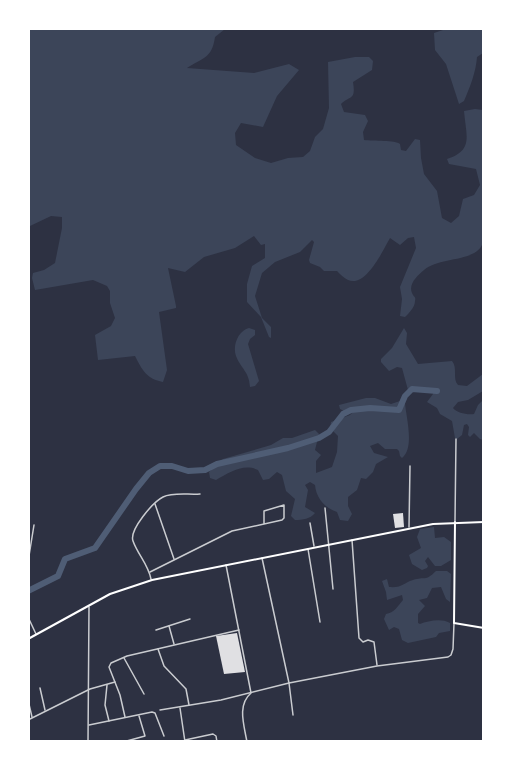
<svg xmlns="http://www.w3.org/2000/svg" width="512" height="770" font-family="Poppins,sans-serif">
	<rect width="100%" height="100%" fill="#2d3142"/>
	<g fill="#3c4559">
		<path d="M 29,28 L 225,29 L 215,37 C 212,59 202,58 187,68 L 254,73 L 289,64 L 299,70 L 277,96 L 263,127 L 241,123 L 235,133 L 236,145 L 255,158 L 271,163 L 288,158 L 303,157 L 310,151 L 315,137 L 323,129 L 329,108 L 328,62 L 355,57 L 369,57 L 373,61 L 372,70 L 353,82 C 356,101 350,95 341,104 L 344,112 L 365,115 L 368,121 L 363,132 L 364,140 C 374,141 395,140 400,144 L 401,150 L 406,151 L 415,139 L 420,140 L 421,158 L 424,174 L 437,191 L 442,218 L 451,223 L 459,216 L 463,199 L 474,195 L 480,185 L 476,169 L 449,164 L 447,159 C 474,150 466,136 464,111 L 475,109 L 483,110 L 483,247 L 482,245 C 474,262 439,257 424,270 C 418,275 408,284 412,293 C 414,298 416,296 415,301 C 415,307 409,313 405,317 L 400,316 L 402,299 L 400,287 L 416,248 L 414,237 L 408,238 L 400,245 L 390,238 C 383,250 366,288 348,280 C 344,278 340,274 337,271 L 324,271 L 320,267 L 310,263 L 309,260 L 314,242 L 312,240 L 300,252 L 275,262 L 262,273 L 255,296 L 262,318 L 271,327 L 271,338 L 269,337 L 261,317 L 247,302 L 247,284 L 252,266 L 265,258 L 265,244 L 261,245 L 254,236 L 235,248 L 204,257 L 185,272 L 168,268 L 176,306 L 176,308 L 159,312 L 167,370 L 163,382 C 147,379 142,370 135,356 L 98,360 L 95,335 L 111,326 L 115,318 L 110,303 L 110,291 L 107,286 L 93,280 L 35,290 L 32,278 L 33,273 L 44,270 L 55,263 L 62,228 L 62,217 L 51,216 L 30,226 L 29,230 Z"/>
		<path d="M 449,28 L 483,29 L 483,53 L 477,57 C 476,72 470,87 464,101 L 459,104 L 446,64 L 435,50 L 434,33 Z"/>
		<path d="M 249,328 L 255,330 L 255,335 L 250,339 L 248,344 L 259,381 L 255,386 L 250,387 C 249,371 241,369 236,356 C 232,345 239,330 249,328 Z"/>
		<path d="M 404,328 L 407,333 L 406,344 L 418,364 L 452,361 C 458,368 452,379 458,385 L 467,386 L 483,374 L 483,391 L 468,400 L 458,402 L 453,408 C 457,413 467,415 474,414 L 478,405 L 483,400 L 483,440 L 480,439 L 474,433 L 470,437 L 468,435 L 469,427 L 467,424 L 464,425 L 462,435 L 457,439 L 455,438 L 452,421 L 440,414 L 437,408 L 427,402 L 433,394 L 433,390 L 419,387 L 408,390 L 402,368 L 397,367 L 389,371 L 381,362 L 381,359 L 392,348 Z"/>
		<path d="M 366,398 L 375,398 L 391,404 L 400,401 L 405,403 C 406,417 415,448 402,458 L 400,456 L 399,451 L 397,449 L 385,449 L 378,443 L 370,446 L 374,453 L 388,457 L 376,464 L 373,472 L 366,479 L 361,478 L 357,490 L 348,497 L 348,506 L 352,514 L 348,521 L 340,520 L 337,512 C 325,508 316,498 315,485 L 310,482 L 305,485 L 308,490 L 305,507 L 315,513 C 310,519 303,520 295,520 L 291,516 L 295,499 L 286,491 L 282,475 L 277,472 L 269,479 L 263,480 L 258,470 C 243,463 229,473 216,480 L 210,478 L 209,472 L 223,459 L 271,445 L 283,438 L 292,438 L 315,430 L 319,434 L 315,450 L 321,455 L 316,461 L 316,473 L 332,467 L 337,452 L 338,436 L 330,428 L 331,422 L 350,415 L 357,408 L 344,411 L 340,409 L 339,405 Z"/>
		<polygon points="434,527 435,538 444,537 451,542 451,560 441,566 435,566 428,557 425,561 428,566 427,568 422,570 412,564 409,555 421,548 417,537 420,529"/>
		<path d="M 436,571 L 447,571 L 451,574 L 450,602 L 446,599 L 441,587 L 432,588 L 427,598 L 419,600 L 425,606 L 418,614 L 418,623 L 420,624 C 428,621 441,618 450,623 L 450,631 L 439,633 L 436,637 L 408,643 L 402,640 L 399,629 L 394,627 L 389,630 L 384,619 L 386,614 C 394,613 398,606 403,600 L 402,595 L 387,600 L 386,592 L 382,581 L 387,579 L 389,587 C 403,588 403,583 413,580 C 425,576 425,582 436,571 Z"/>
	</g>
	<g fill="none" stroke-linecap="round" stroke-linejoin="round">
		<polyline stroke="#4f5d75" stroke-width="6" points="28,591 58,576 65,559 95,548 136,489 149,473 160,466 172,466 188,471 205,470 217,464 288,448 319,438 329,432 343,414 351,410 370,408 399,410 405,396 412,389 437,391"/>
	</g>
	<g fill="#e0e0e3">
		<polygon points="403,513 404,527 395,528 393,514"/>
		<polygon points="237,633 245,672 224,674 216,636"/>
	</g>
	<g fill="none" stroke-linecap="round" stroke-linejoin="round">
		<g stroke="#caccd0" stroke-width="1.5">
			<polyline points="155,504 174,559"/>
			<polyline points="325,508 333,589"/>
			<polyline points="455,521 456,439"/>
			<polyline points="310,523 314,546"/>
			<polyline points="409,527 410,466"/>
			<polyline points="352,540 359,638 363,642 368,640 374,642 377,665"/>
			<polyline points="308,549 320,622"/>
			<polyline points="262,558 289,683 377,666 448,657 451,655 453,649 454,623"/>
			<polyline points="28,562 34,525"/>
			<path d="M 226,565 L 251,693 C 237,705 244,725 247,742"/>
			<polyline points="150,572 232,531 282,520 284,518 284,505 264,511 264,524"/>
			<path d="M 151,579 C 148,564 138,555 133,541 C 129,530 153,502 163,497 C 173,492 189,495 200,494"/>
			<polyline points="28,617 36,634"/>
			<polyline points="169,626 174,644"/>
			<polyline points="156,630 190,619"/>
			<polyline points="158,649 164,666 186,689 189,705"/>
			<polyline points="124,658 144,694"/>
			<polyline points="107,685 105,705 109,721"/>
			<polyline points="40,688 45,710"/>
			<polyline points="28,700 32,717"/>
			<polyline points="180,708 185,742"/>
			<polyline points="160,710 221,700 289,683 293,715"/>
			<polyline points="125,717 120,695 109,667 111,663 127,656 239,630"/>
			<polyline points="28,720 90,689 115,682"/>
			<polyline points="89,725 152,712 155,713 164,736"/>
			<polyline points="185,740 213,734 216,736 217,742"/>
			<polyline points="88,742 89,607"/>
			<polyline points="123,742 145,736 139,716"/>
		</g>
		<g stroke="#fff" stroke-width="2">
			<polyline points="455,522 454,623 484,628"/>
			<polyline points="28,639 110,594 152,580 433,524 484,522"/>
		</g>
	</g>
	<rect width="512" height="770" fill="none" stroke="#ffffff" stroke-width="60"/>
</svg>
